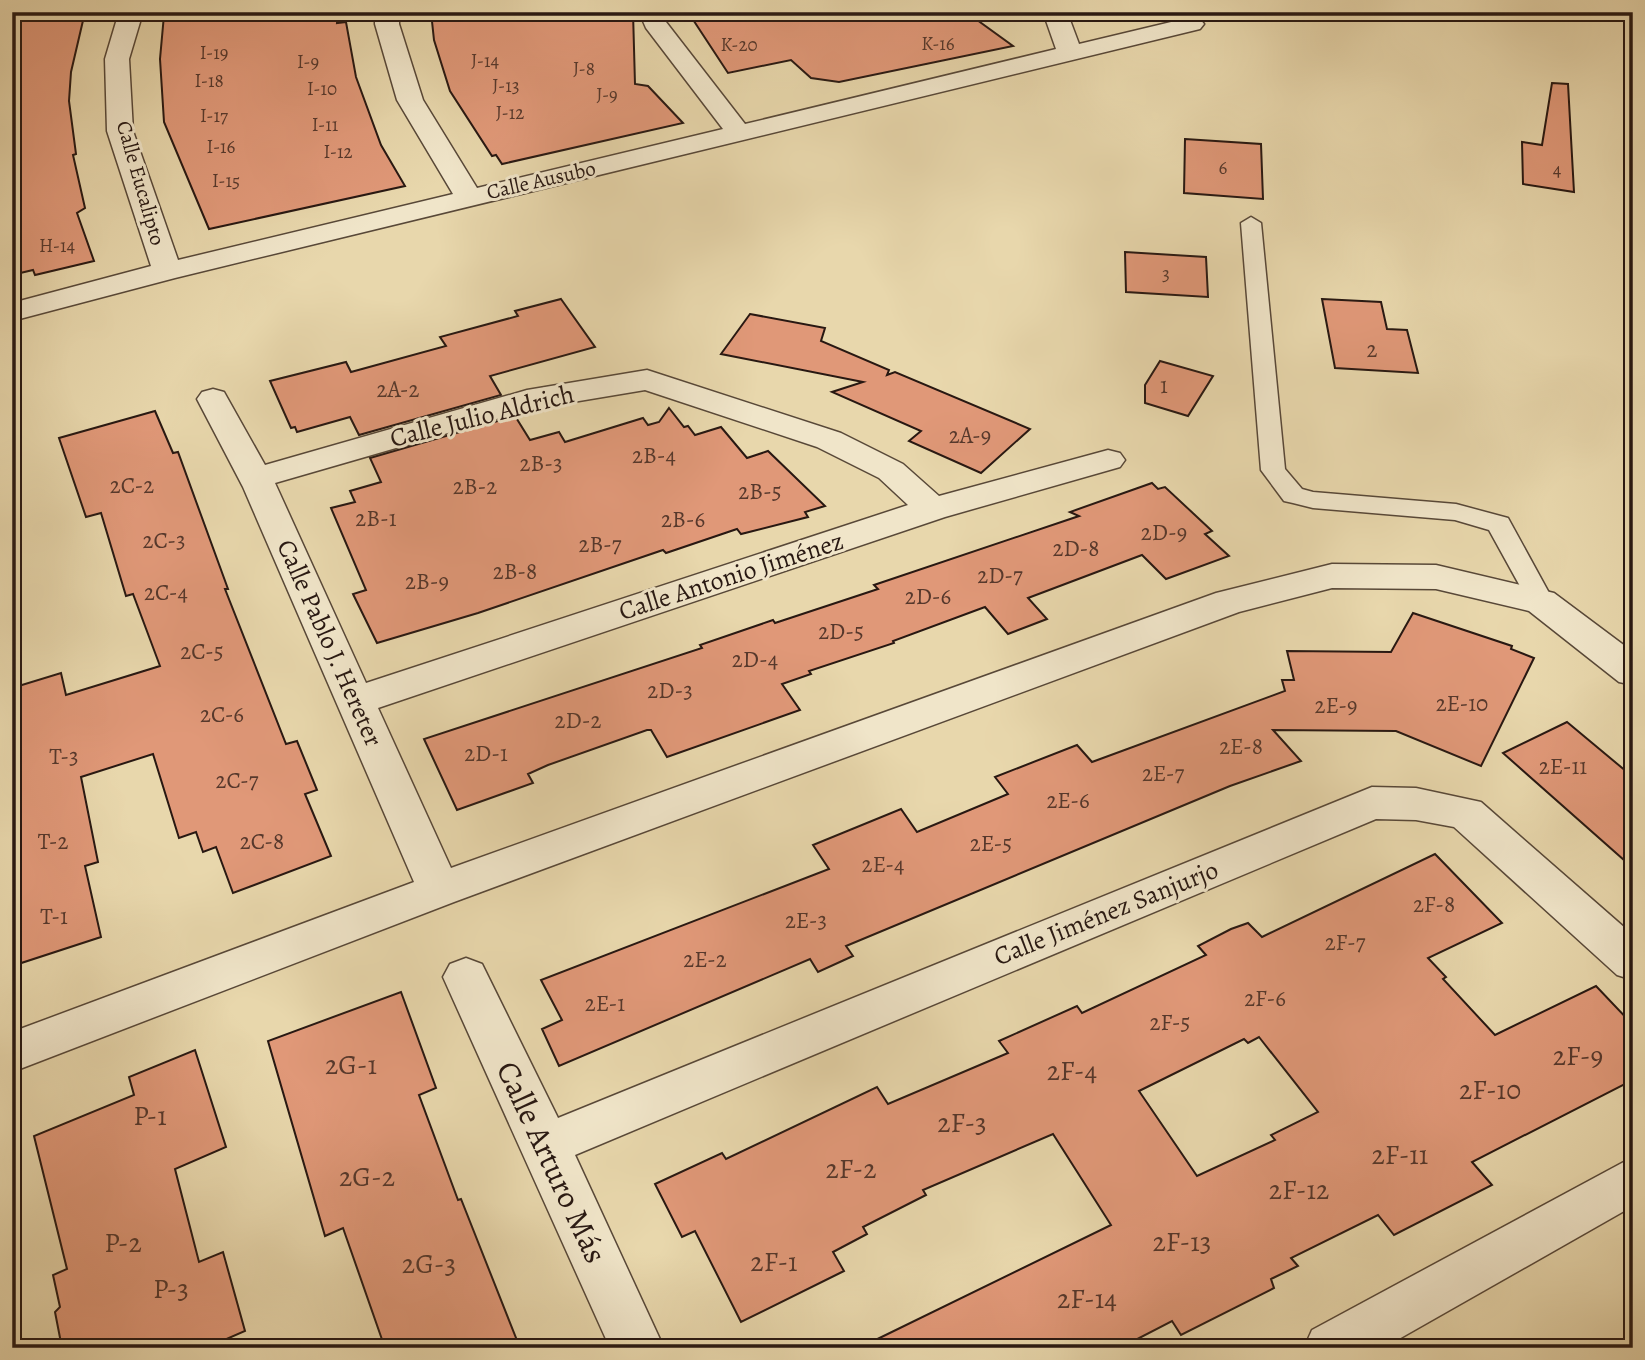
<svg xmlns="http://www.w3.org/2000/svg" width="1645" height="1360" font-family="Alegreya,serif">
	<rect width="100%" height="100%" fill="#e8d7ac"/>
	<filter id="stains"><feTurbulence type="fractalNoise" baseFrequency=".00286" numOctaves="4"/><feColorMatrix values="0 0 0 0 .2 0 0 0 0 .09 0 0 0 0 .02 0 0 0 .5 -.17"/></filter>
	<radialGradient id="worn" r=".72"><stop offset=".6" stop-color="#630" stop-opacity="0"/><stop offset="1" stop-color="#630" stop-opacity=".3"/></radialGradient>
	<g fill="#e09878" stroke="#281812" stroke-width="2" fill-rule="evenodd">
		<polygon points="85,12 71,72 69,101 76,154 73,155 85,208 77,213 94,261 35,275 33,270 12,275 12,14"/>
		<polygon points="192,12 338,12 337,23 346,22 356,77 381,145 405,186 209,229 164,122 160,59 164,15"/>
		<polygon points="431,12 633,12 635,84 648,86 683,123 502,164 496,155 492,156 450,91 434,40"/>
		<polygon points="688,12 966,12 1013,46 839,82 811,78 791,60 728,73"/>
		<polygon points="1552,83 1568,84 1574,192 1523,184 1522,142 1542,145"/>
		<polygon points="1185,139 1261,144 1263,199 1184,193"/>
		<polygon points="1125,252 1206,257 1208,297 1126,292"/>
		<polygon points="561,299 595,347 490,376 501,395 359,435 350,417 297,432 295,427 291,428 270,381 346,362 351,372 446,346 440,337 518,316 515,311"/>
		<polygon points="1322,299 1381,302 1387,329 1407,330 1418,373 1335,368"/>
		<polygon points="750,314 825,328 821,341 889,370 887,375 895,372 1030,429 981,473 909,441 921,431 832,392 863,382 721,354"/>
		<polygon points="1160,361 1213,376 1188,416 1145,403 1145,385"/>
		<polygon points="669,408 684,427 688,426 695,435 721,427 747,458 768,451 825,506 805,512 808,517 741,534 737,529 666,553 663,550 478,613 377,643 353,594 366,590 331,508 355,502 350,491 381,482 370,458 515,416 530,440 559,432 565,442 643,418 648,425 659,422"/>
		<polygon points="155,411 173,453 178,452 228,589 225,589 286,744 297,741 317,790 305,794 331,856 233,893 216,847 203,852 196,832 179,838 153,754 81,777 98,862 85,866 101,937 12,966 12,688 61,673 66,695 160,666 133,594 126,596 101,513 86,517 59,438"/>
		<polygon points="1152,483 1158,489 1165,487 1212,531 1205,534 1229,556 1166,579 1142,555 1028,598 1047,619 1008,634 985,607 893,641 894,643 809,671 811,674 782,684 800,710 667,757 651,730 647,730 548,765 528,774 533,783 457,810 424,739 702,648 700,645 773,620 775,623 878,589 874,585 1079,516 1070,512"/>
		<polygon points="1413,613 1512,646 1511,649 1534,658 1481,766 1396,731 1273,730 1301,761 1230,786 846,946 853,956 818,972 810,959 559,1066 542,1029 562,1020 541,980 829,869 813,845 901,809 917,832 1008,794 995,777 1077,745 1092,762 1285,691 1282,680 1294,680 1287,651 1391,652"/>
		<polygon points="1567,722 1633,777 1633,868 1503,753"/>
		<path d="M 1435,854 L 1502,923 L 1428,958 L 1446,977 L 1443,979 L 1495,1035 L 1596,986 L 1633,1025 L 1633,1080 L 1472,1162 L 1492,1185 L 1394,1235 L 1378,1215 L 1291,1258 L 1298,1266 L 1271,1279 L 1274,1288 L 1181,1335 L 1172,1321 L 1120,1348 L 859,1348 L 1111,1225 L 1053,1134 L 923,1190 L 926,1195 L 863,1227 L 867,1234 L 833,1252 L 844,1271 L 741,1322 L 695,1231 L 682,1237 L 655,1184 L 722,1153 L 726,1159 L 877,1087 L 888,1104 L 1008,1053 L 999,1041 L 1077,1006 L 1082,1013 L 1206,955 L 1198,946 L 1231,929 L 1248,923 L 1262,937 ZM 1259,1037 L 1318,1112 L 1271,1135 L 1275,1140 L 1197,1176 L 1139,1091 L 1244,1039 L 1248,1043 Z"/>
		<polygon points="401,992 436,1088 419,1095 458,1200 461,1199 520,1348 385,1348 343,1228 325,1236 268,1041"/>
		<polygon points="195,1050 226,1147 175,1169 199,1262 223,1252 245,1331 206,1348 62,1348 55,1312 60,1307 53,1275 67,1269 34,1136 134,1095 129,1077"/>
	</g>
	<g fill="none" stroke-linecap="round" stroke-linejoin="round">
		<g stroke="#584838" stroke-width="3">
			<polygon id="service" points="1251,217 1261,223 1285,469 1302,489 1313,492 1456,504 1508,518 1554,602 1550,608 1541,611 1532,608 1489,530 1455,520 1313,508 1293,503 1284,501 1261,470 1241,223"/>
		</g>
		<g stroke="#584838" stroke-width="3">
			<g id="minor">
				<polygon points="119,12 143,12 129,59 133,131 178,260 453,194 397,100 375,24 375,12 399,12 399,24 423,100 477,188 723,129 646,28 639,12 663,12 666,22 745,124 1056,49 1043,12 1067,12 1079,44 1192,17 1200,19 1204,24 1200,29 175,278 12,321 12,303 151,266 107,131 105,59"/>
				<path d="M 647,370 L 841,433 L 903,464 L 939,496 L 1108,450 L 1120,453 L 1125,460 L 1120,467 L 945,517 L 378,708 L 451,868 L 1216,593 L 1332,564 L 1436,565 L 1554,593 L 1633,652 L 1633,685 L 1619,682 L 1529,611 L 1436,589 L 1332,588 L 1239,612 L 454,902 L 12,1072 L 12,1032 L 414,882 L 243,487 L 197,399 L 202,392 L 213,389 L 224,392 L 265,465 L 527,390 ZM 645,390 L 817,447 L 879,478 L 908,505 L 366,683 L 275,483 L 531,409 Z"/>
				<polygon points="1372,787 1416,788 1481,802 1633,935 1633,980 1617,975 1454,827 1416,820 1376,819 575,1155 664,1348 610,1348 443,977 450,964 466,958 482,964 558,1118"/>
				<polygon points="1633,1157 1633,1206 1383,1348 1304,1348 1312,1330"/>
			</g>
		</g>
		<use href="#service" fill="#f0e5c9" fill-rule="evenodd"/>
		<use href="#minor" fill="#f0e5c9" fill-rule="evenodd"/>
	</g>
	<g text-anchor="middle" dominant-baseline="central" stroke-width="6" stroke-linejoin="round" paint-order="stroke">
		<g font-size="19" fill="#56382c">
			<text x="938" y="44">K-16</text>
			<text x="739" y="45">K-20</text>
			<text x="214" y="53">I-19</text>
			<text x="485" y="61">J-14</text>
			<text x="308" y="62">I-9</text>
			<text x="584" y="69">J-8</text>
			<text x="209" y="81">I-18</text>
			<text x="506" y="86">J-13</text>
			<text x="322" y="89">I-10</text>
			<text x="607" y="95">J-9</text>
			<text x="510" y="113">J-12</text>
			<text x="214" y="116">I-17</text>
			<text x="325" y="125">I-11</text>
			<text x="221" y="147">I-16</text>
			<text x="338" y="152">I-12</text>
			<text x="1223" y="168">6</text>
			<text x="1557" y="170">4</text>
			<text x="226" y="181">I-15</text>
			<text x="57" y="246">H-14</text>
			<text x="1166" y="274">3</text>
		</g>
		<g font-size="21" fill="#281812" stroke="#f0e5c9">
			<text transform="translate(541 180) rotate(-13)">Calle Ausubo</text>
			<text transform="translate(141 183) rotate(74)">Calle Eucalipto</text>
		</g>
		<g font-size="23" fill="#56382c">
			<text x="1372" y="349">2</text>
			<text x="1164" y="385">1</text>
			<text x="398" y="389">2A-2</text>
			<text x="970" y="435">2A-9</text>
			<text x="654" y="455">2B-4</text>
			<text x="541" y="463">2B-3</text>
			<text x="132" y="485">2C-2</text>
			<text x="475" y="486">2B-2</text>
			<text x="760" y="491">2B-5</text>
			<text x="376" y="518">2B-1</text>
			<text x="683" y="519">2B-6</text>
			<text x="1164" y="532">2D-9</text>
			<text x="164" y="540">2C-3</text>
			<text x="600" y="544">2B-7</text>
			<text x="1076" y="548">2D-8</text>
			<text x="515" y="571">2B-8</text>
			<text x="1000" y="575">2D-7</text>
			<text x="427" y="581">2B-9</text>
			<text x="166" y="592">2C-4</text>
			<text x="928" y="596">2D-6</text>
			<text x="841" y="631">2D-5</text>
			<text x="202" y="651">2C-5</text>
			<text x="755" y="659">2D-4</text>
			<text x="670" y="690">2D-3</text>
			<text x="1462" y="703">2E-10</text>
			<text x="1336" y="705">2E-9</text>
			<text x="222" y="714">2C-6</text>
			<text x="578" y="720">2D-2</text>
			<text x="1241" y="746">2E-8</text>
			<text x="486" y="753">2D-1</text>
			<text x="64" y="756">T-3</text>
			<text x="1563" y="766">2E-11</text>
			<text x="1163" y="773">2E-7</text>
			<text x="237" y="780">2C-7</text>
			<text x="1068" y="800">2E-6</text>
			<text x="53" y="841">T-2</text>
			<text x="262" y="841">2C-8</text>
			<text x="991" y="843">2E-5</text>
			<text x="883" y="864">2E-4</text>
			<text x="1434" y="904">2F-8</text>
			<text x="54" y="916">T-1</text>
			<text x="806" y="920">2E-3</text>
			<text x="1345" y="942">2F-7</text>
			<text x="705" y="959">2E-2</text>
			<text x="1265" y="998">2F-6</text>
			<text x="605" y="1003">2E-1</text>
			<text x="1170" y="1022">2F-5</text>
		</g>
		<g font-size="26" fill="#281812" stroke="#f0e5c9">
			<text transform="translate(482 416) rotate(-14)">Calle Julio Aldrich</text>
			<text transform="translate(731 576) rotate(-18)">Calle Antonio Jiménez</text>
			<text transform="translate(330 643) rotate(66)">Calle Pablo J. Hereter</text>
			<text transform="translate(1106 913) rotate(-22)">Calle Jiménez Sanjurjo</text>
		</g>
		<g font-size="28" fill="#56382c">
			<text x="1578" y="1056">2F-9</text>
			<text x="351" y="1065">2G-1</text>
			<text x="1072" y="1071">2F-4</text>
			<text x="1490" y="1090">2F-10</text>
			<text x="150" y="1116">P-1</text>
			<text x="962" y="1123">2F-3</text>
			<text x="1400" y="1155">2F-11</text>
			<text x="851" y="1169">2F-2</text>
			<text x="367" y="1177">2G-2</text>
			<text x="1299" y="1190">2F-12</text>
			<text x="1182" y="1242">2F-13</text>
			<text x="123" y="1243">P-2</text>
			<text x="774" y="1262">2F-1</text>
			<text x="429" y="1264">2G-3</text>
			<text x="171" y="1289">P-3</text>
			<text x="1087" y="1299">2F-14</text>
		</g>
		<g font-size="32" fill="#281812" stroke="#f0e5c9">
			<text transform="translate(552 1162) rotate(65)">Calle Arturo Más</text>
		</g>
	</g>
	<rect width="1645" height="1360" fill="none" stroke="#e8d7ac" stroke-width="42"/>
	<rect x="14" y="14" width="1617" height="1332" fill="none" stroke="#281812" stroke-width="3.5"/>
	<rect x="21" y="21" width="1603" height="1318" fill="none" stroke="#281812" stroke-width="2"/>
	<rect width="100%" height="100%" filter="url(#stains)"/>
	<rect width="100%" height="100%" fill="url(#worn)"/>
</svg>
